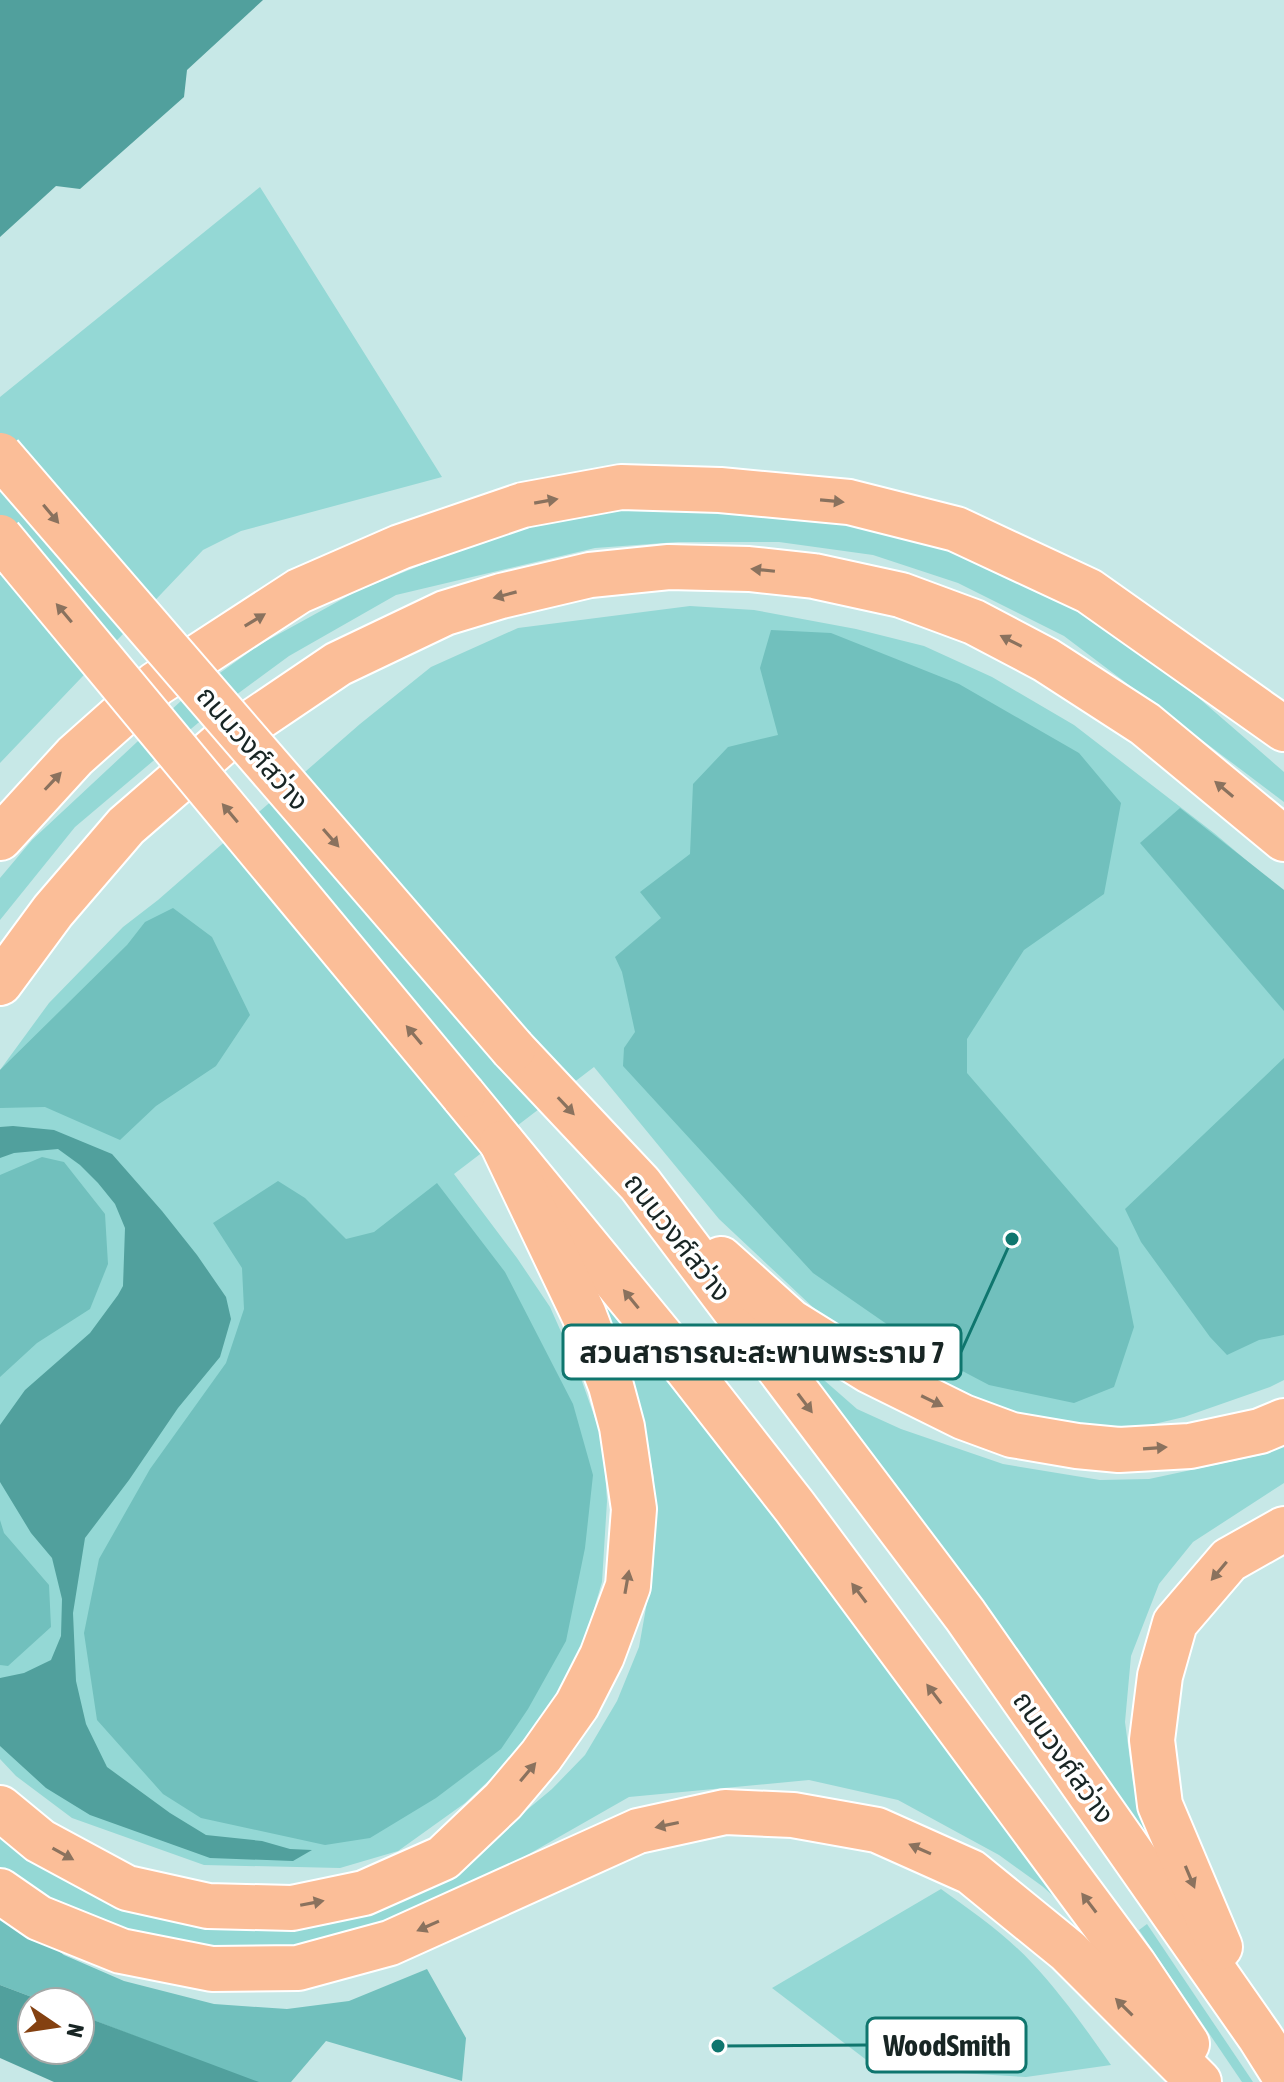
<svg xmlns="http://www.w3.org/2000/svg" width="1284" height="2082" font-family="'Asap Condensed','Noto Sans Thai',sans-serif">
	<rect width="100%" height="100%" fill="#c7e8e7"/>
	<g fill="#94d8d5">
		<polygon points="260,187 442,477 241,531 203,550 0,763 0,397"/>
		<polygon points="675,503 805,515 896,531 1008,575 1096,618 1186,687 1284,772 1284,802 1064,636 958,583 873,555 779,542 678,542 595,548 396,595 289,656 198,723 75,827 0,920 0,878 32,840 182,700 259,645 357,591 481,541 588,508"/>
		<polygon points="690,606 754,610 856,629 924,646 992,677 1074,725 1214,833 1284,892 1284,1380 1270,1387 1184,1417 1120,1432 1042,1429 851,1343 719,1219 594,1067 454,1174 517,1258 550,1307 578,1370 603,1441 607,1501 602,1582 577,1666 533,1739 465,1803 398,1851 340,1868 204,1865 72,1818 16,1776 0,1759 0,1070 49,1003 123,927 158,900 360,724 431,667 518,628"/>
		<polygon points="577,1263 666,1364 1086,1925 1042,1886 999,1855 898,1800 809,1780 629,1797 480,1882 311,1956 161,1948 43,1900 0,1869 0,1827 195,1924 486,1844 552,1789 585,1755 617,1701 639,1647 654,1563 654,1478 645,1431 626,1362"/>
		<polygon points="751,1316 857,1409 901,1429 1003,1464 1100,1480 1149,1479 1266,1454 1284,1444 1284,1483 1193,1542 1159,1584 1131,1656 1125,1722 1133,1783 1184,1909"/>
		<path d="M 941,1889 C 972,1911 1006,1935 1032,1963 C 1061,1994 1086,2029 1111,2065 L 1026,2077 L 877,2068 L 772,1988 Z"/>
		<polygon points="1147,1924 1253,2082 1242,2082 1139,1930"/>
	</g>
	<g fill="#71c0bd">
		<polygon points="771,630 831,633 959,684 1079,753 1121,803 1104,894 1024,950 967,1039 967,1073 1118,1248 1134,1327 1114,1387 1074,1403 989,1385 930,1354 813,1273 623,1066 624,1048 635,1032 622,972 615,957 661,918 640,892 690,854 693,784 728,747 778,735 760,668"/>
		<polygon points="1180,808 1284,890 1284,1011 1140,843"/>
		<polygon points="173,908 212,937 250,1015 216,1066 156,1106 120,1140 45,1107 0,1108 0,1070 127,945 145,922"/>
		<polygon points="1284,1058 1284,1335 1259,1340 1227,1355 1210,1337 1141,1242 1125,1209"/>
		<polygon points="42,1157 64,1162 105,1214 108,1264 90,1309 37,1343 0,1377 0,1175"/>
		<polygon points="278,1181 305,1198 346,1239 374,1232 437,1183 505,1272 573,1404 593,1475 585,1548 566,1641 528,1709 501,1749 436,1798 370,1838 325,1845 201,1818 163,1794 97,1720 84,1633 99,1559 150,1469 226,1363 244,1309 242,1268 213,1223"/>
		<polygon points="0,1520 4,1533 49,1585 51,1627 8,1666 0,1665"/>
		<polygon points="0,1907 64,1955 124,1981 214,2004 287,2009 349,2001 427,1969 466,2038 462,2081 326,2041 291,2082 254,2082 80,2015 80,2002 45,2002 0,1985"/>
	</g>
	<g fill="#51a09d">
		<polygon points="0,0 263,0 187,70 184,97 80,189 56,186 0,237"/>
		<polygon points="13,1126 54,1130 112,1154 162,1211 197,1255 226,1297 231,1319 220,1357 178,1408 129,1480 85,1538 73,1613 76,1681 86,1724 107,1767 170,1813 206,1835 262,1841 290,1849 312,1850 293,1861 210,1858 90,1815 46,1788 0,1746 0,1678 24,1673 51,1660 61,1636 62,1599 52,1558 31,1533 0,1482 0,1425 25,1390 90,1333 118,1295 123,1286 125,1228 115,1204 98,1183 80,1165 58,1149 14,1153 0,1158 0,1127"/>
		<polygon points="0,1985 45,2002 32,2002 32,2050 80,2050 80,2015 259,2082 54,2082 0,2058"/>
	</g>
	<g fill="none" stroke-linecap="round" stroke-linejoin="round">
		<g stroke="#fff" stroke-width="48">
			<g id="major">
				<polyline points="0,838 75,756 156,684 299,591 400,547 523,505 621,487 720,490 849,502 956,529 1089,591 1284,729"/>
				<polyline points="0,983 53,911 126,826 224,741 338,664 445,613 501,596 590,575 669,567 749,569 814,576 901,595 974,622 1046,660 1145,724 1284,839"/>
				<polyline points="513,1049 640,1184 965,1615 1260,2037 1284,2075"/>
				<polyline points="463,1095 674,1352 795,1507 1134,1965 1187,2044"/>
				<polyline points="721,1259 791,1322 870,1371 963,1417 1012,1435 1077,1446 1119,1450 1190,1446 1260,1431 1284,1421"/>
				<polyline points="0,1808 40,1841 127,1888 208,1906 292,1908 364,1893 443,1858 503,1801 541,1756 577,1705 602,1656 628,1586 634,1509 622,1427 611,1386 584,1315 502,1143"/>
				<polyline points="0,1891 39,1918 121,1951 212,1969 298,1968 390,1943 638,1831 725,1812 793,1815 877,1830 971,1872 1068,1951 1199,2082"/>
				<polyline points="1220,1947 1160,1805 1152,1740 1160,1676 1175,1623 1229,1560 1284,1529"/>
			</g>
		</g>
		<use href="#major" stroke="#fbbe98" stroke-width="44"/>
		<g stroke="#fff" stroke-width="48" stroke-linecap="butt">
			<g id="major-bridge">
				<polyline points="0,455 513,1049"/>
				<polyline points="0,537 463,1095"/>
			</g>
		</g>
		<use href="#major-bridge" stroke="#fbbe98" stroke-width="44"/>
	</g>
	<defs><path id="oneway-solid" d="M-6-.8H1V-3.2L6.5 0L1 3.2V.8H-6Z" transform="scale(2)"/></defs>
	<g fill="#8a725e">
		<use href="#oneway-solid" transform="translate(546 501) rotate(-10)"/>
		<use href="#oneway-solid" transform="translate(832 501) rotate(5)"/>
		<use href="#oneway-solid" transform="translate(51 514) rotate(50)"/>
		<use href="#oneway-solid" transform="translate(763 570) rotate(-174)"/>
		<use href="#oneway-solid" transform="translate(505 595) rotate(165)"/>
		<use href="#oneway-solid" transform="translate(64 613) rotate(-130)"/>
		<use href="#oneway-solid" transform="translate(255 620) rotate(-31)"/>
		<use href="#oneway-solid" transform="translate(1011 641) rotate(-153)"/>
		<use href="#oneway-solid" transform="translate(53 781) rotate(-47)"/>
		<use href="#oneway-solid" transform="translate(1224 789) rotate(-140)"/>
		<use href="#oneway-solid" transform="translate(230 813) rotate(-130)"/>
		<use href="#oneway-solid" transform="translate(331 838) rotate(49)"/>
		<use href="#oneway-solid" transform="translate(414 1035) rotate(-130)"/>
		<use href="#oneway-solid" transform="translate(566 1106) rotate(47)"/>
		<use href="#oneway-solid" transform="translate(631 1299) rotate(-129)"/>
		<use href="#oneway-solid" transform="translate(932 1401) rotate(26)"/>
		<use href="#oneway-solid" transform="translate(805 1403) rotate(53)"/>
		<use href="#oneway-solid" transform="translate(1155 1448) rotate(-4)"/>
		<use href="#oneway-solid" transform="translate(1219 1571) rotate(130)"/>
		<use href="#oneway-solid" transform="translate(627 1582) rotate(-80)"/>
		<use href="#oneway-solid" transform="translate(859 1593) rotate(-127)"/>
		<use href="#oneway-solid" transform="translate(934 1694) rotate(-127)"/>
		<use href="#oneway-solid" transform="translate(528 1772) rotate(-50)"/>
		<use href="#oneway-solid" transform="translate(667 1825) rotate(168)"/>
		<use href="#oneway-solid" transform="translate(920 1849) rotate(-156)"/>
		<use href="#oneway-solid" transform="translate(63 1854) rotate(29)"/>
		<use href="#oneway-solid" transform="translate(1190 1877) rotate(67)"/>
		<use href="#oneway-solid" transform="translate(312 1903) rotate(-11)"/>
		<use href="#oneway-solid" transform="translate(1089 1903) rotate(-127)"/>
		<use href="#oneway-solid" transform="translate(428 1926) rotate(156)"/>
		<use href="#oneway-solid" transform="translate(1124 2007) rotate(-135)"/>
	</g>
	<g text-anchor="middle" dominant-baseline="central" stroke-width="7" stroke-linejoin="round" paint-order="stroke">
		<g font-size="28" fill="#182524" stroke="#fff">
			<text transform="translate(253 748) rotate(49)">ถนนวงศ์สว่าง</text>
			<text transform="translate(678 1237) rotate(52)">ถนนวงศ์สว่าง</text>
			<text transform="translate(1064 1757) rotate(55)">ถนนวงศ์สว่าง</text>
		</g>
	</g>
	<path fill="none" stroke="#0f766e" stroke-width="3" d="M1012 1239L961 1352M718 2046L867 2045"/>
	<g fill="#0f766e" stroke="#fff" stroke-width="3">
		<circle cx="1012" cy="1239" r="8"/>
		<circle cx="718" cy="2046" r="8"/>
	</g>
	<g fill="#fff" stroke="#0f766e" stroke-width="3">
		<rect x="563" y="1325" width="398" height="54" rx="8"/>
		<rect x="867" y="2018" width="159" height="54" rx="8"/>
	</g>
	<g font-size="30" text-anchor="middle" font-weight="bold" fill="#182524">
		<text x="762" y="1363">สวนสาธารณะสะพานพระราม 7</text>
		<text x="947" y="2056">WoodSmith</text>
	</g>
	<g transform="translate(56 2026) rotate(103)"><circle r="38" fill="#ffffff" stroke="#a3a8a7" stroke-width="2"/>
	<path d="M0-6L14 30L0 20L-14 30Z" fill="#844111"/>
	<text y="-12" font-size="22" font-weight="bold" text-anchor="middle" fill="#182524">N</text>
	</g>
</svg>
